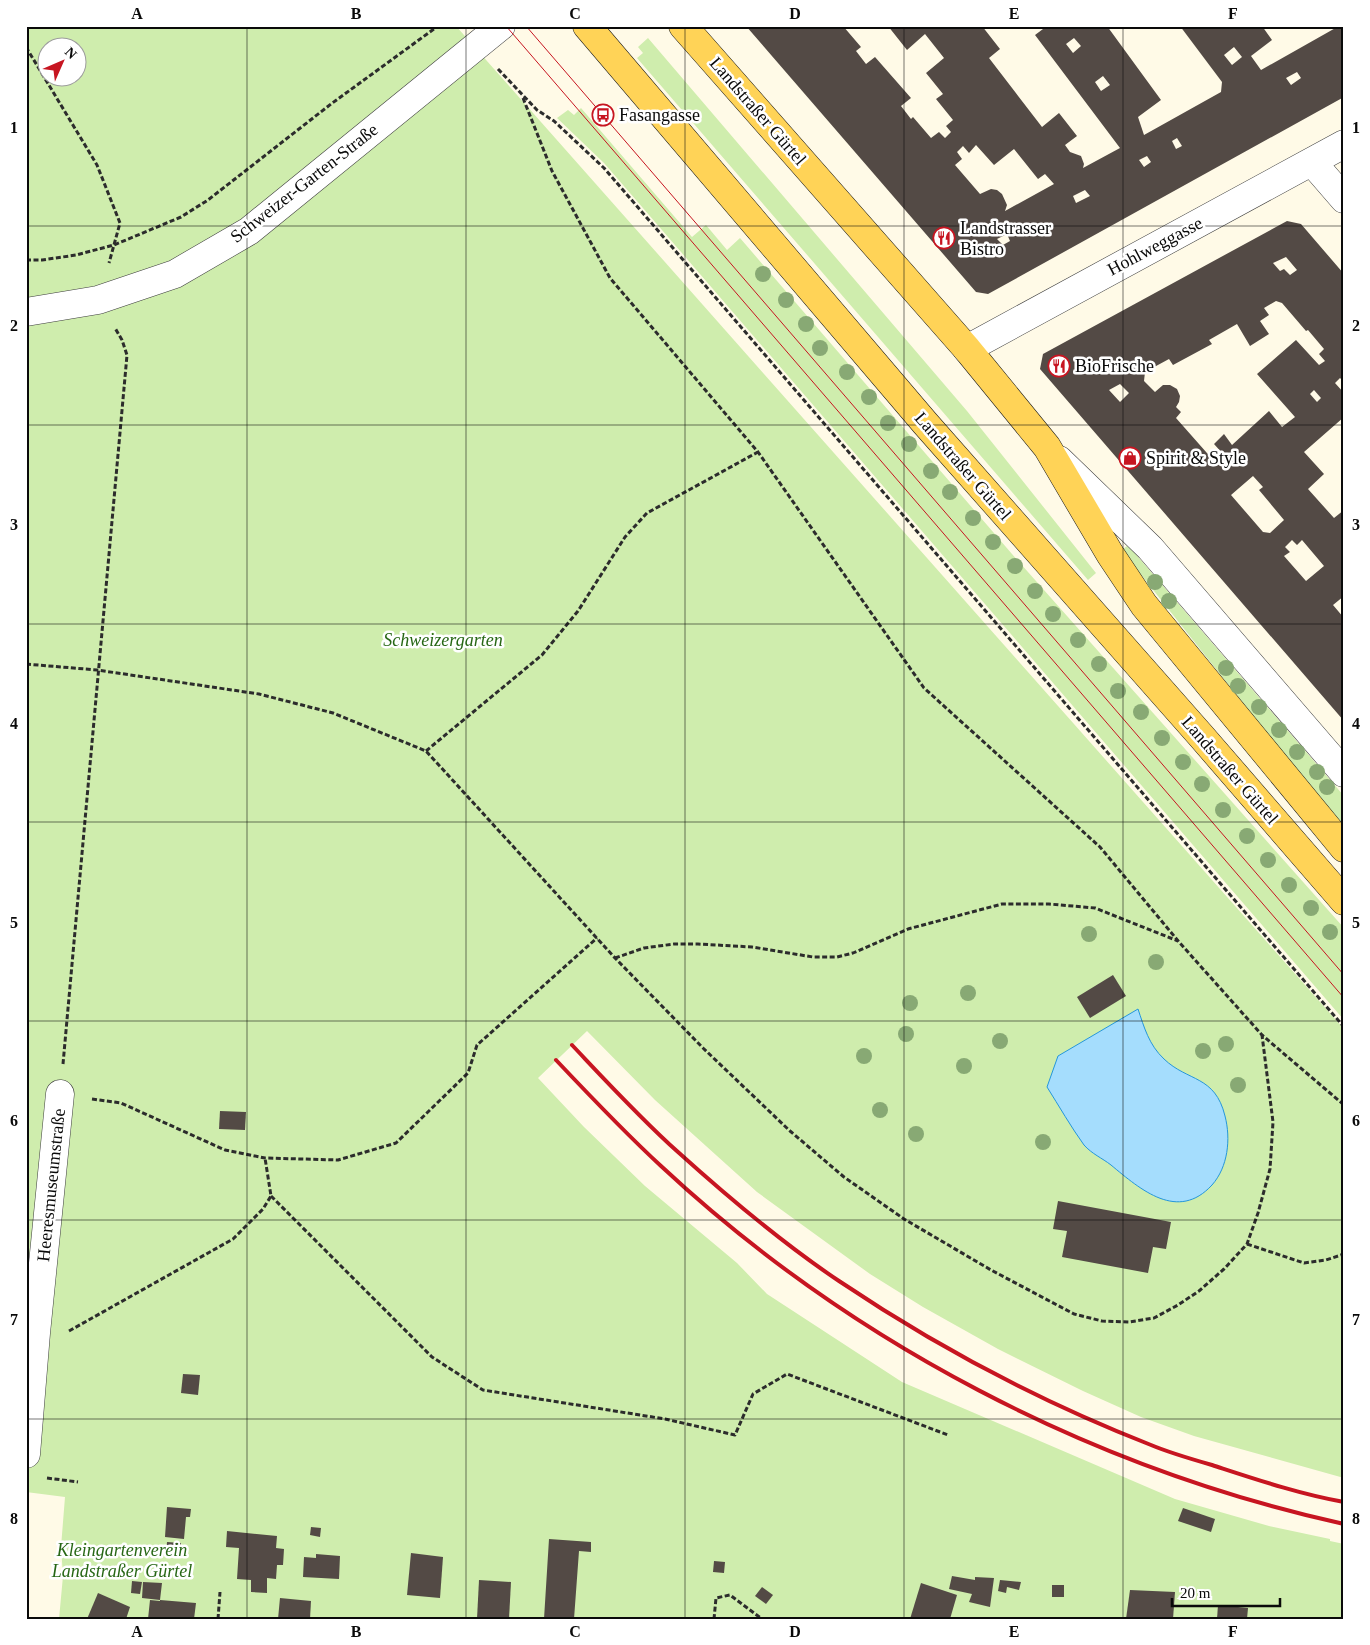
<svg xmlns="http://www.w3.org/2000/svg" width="1370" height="1645" font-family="'Times New Roman',serif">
	<rect width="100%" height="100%" fill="#fffae7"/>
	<g fill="#cfedad" fill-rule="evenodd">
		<path d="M 26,26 L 456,26 L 1344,1029 L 1344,1478 L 1194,1436 L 1141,1417 L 1083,1391 L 998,1349 L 923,1307 L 870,1274 L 757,1192 L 655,1100 L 587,1031 L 538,1078 L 584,1127 L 645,1186 L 737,1263 L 767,1294 L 902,1382 L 1175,1499 L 1269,1526 L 1330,1539 L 1330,1541 L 1344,1544 L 1344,1619 L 59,1619 L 63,1576 L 61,1547 L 65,1497 L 26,1492 ZM 48,48 L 78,48 L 78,78 L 48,78 Z"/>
		<polygon points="648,38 967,411 1096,573 1088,580 637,58 643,53 638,47"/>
		<polygon points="581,108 692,237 706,225 727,250 740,238 1012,554 1344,928 1344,1020 681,252 604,163 557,118 568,110 574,115"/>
		<polygon points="1127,546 1133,551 1344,796 1344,826 1258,722 1123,552 1123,549"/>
	</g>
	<path fill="#a5ddfd" stroke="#2496db" d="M 1138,1009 C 1144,1027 1149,1045 1164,1059 C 1188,1082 1215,1075 1225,1116 C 1231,1139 1228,1167 1212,1185 C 1178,1222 1141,1190 1111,1165 C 1102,1158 1092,1154 1084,1145 C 1071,1127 1059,1106 1047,1087 L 1058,1056 Z"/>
	<g fill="#534a45" fill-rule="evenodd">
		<path d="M 746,26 L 843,26 L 861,47 L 856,51 L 866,64 L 875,57 L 911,98 L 901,106 L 911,119 L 913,117 L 931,138 L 939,132 L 945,138 L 951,132 L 946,126 L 953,120 L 936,99 L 943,94 L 926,73 L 944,58 L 925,34 L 907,50 L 888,26 L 982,26 L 1000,49 L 989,58 L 1042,127 L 1059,113 L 1077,136 L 1065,145 L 1070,152 L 1081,156 L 1084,164 L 1083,168 L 1120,148 L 1035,35 L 1047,26 L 1107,26 L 1161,100 L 1138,117 L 1144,135 L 1221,92 L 1222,82 L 1180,26 L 1262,26 L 1272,40 L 1251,56 L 1261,70 L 1339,26 L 1344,26 L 1344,46 L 1341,48 L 1344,52 L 1344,97 L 988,294 L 976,292 ZM 1074,38 L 1081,46 L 1073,53 L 1066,44 ZM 1234,47 L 1242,57 L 1232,65 L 1224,55 ZM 1297,72 L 1301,78 L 1291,85 L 1286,78 ZM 1103,76 L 1110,85 L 1101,91 L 1095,82 ZM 1177,138 L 1182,146 L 1176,149 L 1172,141 ZM 976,145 L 994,165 L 1014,149 L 1038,179 L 1045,174 L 1054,184 L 1005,211 L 1007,205 L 1002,194 L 997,190 L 991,189 L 980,194 L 955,165 L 962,159 L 957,152 L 963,146 L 969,153 ZM 1147,156 L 1151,162 L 1144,167 L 1139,160 ZM 1085,190 L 1090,196 L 1076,203 L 1073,196 ZM 1007,234 L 1010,241 L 1003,245 L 997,239 Z"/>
		<path d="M 1287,221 L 1301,224 L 1344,274 L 1344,382 L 1340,378 L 1335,383 L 1344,393 L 1344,417 L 1304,452 L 1324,474 L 1308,489 L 1334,518 L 1344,510 L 1344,596 L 1333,605 L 1344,618 L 1344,721 L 1040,369 L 1043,354 ZM 1286,257 L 1297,270 L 1290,275 L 1284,269 L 1280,271 L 1273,263 ZM 1276,301 L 1282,303 L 1306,331 L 1308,330 L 1324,349 L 1319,354 L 1325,361 L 1319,365 L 1296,340 L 1257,374 L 1295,417 L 1282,427 L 1269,411 L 1232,445 L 1224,434 L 1214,444 L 1223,454 L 1214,461 L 1176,418 L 1181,412 L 1176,407 L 1179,402 L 1180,396 L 1177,389 L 1170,385 L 1163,385 L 1155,392 L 1144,381 L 1145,372 L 1169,359 L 1173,365 L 1212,344 L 1209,340 L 1237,324 L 1250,346 L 1269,334 L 1260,321 L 1269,315 L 1264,308 ZM 1120,384 L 1129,393 L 1120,402 L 1109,390 ZM 1314,390 L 1321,398 L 1317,402 L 1310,394 ZM 1253,476 L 1263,487 L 1259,490 L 1284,520 L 1270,533 L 1263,532 L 1231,495 ZM 1292,540 L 1297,545 L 1302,540 L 1324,566 L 1306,581 L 1284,556 L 1290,552 L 1285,547 Z"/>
		<polygon points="1113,975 1126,996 1090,1018 1077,997"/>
		<polygon points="220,1111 246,1112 245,1130 219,1129"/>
		<polygon points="1058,1201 1171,1222 1166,1249 1153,1247 1148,1273 1062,1257 1067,1231 1053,1229"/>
		<polygon points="183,1374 200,1375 198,1395 181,1393"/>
		<polygon points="167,1507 191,1509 190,1517 186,1517 184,1539 165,1537"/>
		<polygon points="1183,1508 1215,1519 1211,1532 1178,1521"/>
		<polygon points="311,1527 321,1528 320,1537 310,1535"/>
		<polygon points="227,1531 277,1536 276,1548 284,1549 283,1565 277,1565 276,1579 267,1578 267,1593 251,1592 251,1580 237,1579 239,1548 226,1547"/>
		<polygon points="549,1539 591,1542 591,1552 579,1551 574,1619 544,1619"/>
		<polygon points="167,1542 181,1543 180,1554 166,1553"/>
		<polygon points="411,1553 443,1557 440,1598 407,1595"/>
		<polygon points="316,1554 340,1556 339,1579 303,1577 304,1557 316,1558"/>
		<polygon points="714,1561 725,1562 724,1573 713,1572"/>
		<polygon points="952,1576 975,1580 975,1577 994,1578 990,1607 969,1602 972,1594 949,1589"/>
		<polygon points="479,1580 511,1582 509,1619 477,1619"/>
		<polygon points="1000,1580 1021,1582 1019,1590 1007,1587 1006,1593 998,1591"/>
		<polygon points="132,1581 142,1582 140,1594 131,1593"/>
		<polygon points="143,1582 162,1583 160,1600 196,1603 194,1619 148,1619 150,1600 160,1601 160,1600 142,1598"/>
		<polygon points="921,1583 957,1595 950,1619 910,1619"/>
		<rect x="1052" y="1585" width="12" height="12"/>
		<polygon points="762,1587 773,1595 766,1604 755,1596"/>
		<polygon points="1130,1590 1175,1592 1173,1619 1126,1619"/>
		<polygon points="98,1593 130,1607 126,1619 87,1619"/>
		<polygon points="280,1598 311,1601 310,1619 278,1619"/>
		<polygon points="1218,1605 1248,1608 1247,1619 1217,1619"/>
	</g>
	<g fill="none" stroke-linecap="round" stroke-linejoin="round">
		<g stroke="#3d3d3d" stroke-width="29">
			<g id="minor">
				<polyline points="1312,162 1344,199"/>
				<polyline points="26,312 98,300 175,274 249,231 501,26"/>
				<polyline points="967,349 1344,144"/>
				<polyline points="1059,460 1150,548 1344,773"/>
				<polyline points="26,1454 36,1333 60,1094"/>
			</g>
		</g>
		<g stroke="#1b1b1b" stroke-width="29">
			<g id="major">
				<polyline points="587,26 925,423 1202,737 1344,901"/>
				<polyline points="683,26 967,349 1047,447 1110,554 1144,605 1344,848"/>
			</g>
		</g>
		<g stroke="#2c2c2c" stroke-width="3" stroke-dasharray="5 2.5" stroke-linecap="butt">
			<polyline points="26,47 97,165 120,223 109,263"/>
			<polyline points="498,69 537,110 554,121 604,168 1344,1027"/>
			<polyline points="523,98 552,171 610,278 758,452 924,688 1100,847 1179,942 1262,1035 1344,1105"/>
			<polyline points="26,260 42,260 76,255 114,245 181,217 208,200 331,104 438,26"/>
			<polyline points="26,664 97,670 259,694 333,713 426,751 615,958 703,1048 790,1131 844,1177 904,1219 991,1270 1074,1314 1102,1321 1129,1322 1154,1318 1178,1305 1199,1291 1224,1269 1247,1244 1258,1213 1270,1169 1273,1122 1262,1035"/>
			<polyline points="426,751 542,655 578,611 625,537 647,513 758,452"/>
			<polyline points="615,958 644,948 674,944 698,944 752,947 813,957 837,957 853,953 908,929 1002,904 1049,904 1095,908 1178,941"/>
			<polyline points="63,1064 127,355 122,340 115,328"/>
			<polyline points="92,1099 121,1103 225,1150 265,1158 338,1160 396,1143 468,1073 477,1045 597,938"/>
			<polyline points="271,1196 432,1357 483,1390 665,1419 735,1435 753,1394 787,1374 948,1435"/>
			<polyline points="1247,1244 1304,1263 1326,1260 1344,1254"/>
			<polyline points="69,1331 233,1239 263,1209 271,1196 265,1158"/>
			<polyline points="47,1478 78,1482"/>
			<polyline points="218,1619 220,1592"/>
			<polyline points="714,1619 716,1598 730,1595 762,1619"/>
		</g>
		<use href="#minor" stroke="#fff" stroke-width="28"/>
		<use href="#major" stroke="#ffd357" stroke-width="28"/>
		<g stroke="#c71521" stroke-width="1">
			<polyline points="506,26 1344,998"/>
			<polyline points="526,26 1344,975"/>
		</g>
		<g stroke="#c71521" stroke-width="4">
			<path d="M 572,1045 C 607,1082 641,1119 678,1152 C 729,1198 782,1243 839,1281 C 937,1347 1041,1402 1151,1445 C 1170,1453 1191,1459 1212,1465 C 1255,1479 1299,1494 1344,1502"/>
			<path d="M 556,1060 C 590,1096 624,1132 661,1166 C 851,1343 1091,1468 1344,1524"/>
		</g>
	</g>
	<g fill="#88a974">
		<circle cx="763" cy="274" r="8"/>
		<circle cx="786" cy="300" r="8"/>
		<circle cx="806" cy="324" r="8"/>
		<circle cx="820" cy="348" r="8"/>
		<circle cx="847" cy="372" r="8"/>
		<circle cx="869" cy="397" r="8"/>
		<circle cx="888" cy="423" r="8"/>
		<circle cx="909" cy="444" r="8"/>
		<circle cx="931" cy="471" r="8"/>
		<circle cx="950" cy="492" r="8"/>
		<circle cx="973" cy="518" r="8"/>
		<circle cx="993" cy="542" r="8"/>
		<circle cx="1015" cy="566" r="8"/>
		<circle cx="1155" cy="582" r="8"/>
		<circle cx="1035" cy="591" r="8"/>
		<circle cx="1169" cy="601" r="8"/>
		<circle cx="1053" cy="614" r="8"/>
		<circle cx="1078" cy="640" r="8"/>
		<circle cx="1099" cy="664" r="8"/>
		<circle cx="1226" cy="668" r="8"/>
		<circle cx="1238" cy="686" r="8"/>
		<circle cx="1118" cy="691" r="8"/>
		<circle cx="1259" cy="707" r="8"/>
		<circle cx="1141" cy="712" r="8"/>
		<circle cx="1279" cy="730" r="8"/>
		<circle cx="1162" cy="738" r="8"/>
		<circle cx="1297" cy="752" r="8"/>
		<circle cx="1183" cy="762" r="8"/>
		<circle cx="1317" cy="772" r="8"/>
		<circle cx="1202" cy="784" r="8"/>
		<circle cx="1327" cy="787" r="8"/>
		<circle cx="1223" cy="810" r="8"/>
		<circle cx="1247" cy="836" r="8"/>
		<circle cx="1268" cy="860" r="8"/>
		<circle cx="1289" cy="885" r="8"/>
		<circle cx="1311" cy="908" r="8"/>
		<circle cx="1330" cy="932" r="8"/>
		<circle cx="1089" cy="934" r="8"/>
		<circle cx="1156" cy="962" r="8"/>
		<circle cx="968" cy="993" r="8"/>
		<circle cx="910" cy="1003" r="8"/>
		<circle cx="906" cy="1034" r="8"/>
		<circle cx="1000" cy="1041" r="8"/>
		<circle cx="1226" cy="1044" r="8"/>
		<circle cx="1203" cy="1051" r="8"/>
		<circle cx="864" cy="1056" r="8"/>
		<circle cx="964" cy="1066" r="8"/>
		<circle cx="1238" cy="1085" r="8"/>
		<circle cx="880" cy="1110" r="8"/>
		<circle cx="916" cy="1134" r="8"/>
		<circle cx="1043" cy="1142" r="8"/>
	</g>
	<path fill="none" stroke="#0a0a0a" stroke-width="1" stroke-opacity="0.55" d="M 247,26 L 247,1619M 466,26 L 466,1619M 685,26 L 685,1619M 904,26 L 904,1619M 1123,26 L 1123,1619M 26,226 L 1344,226M 26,425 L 1344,425M 26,624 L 1344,624M 26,822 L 1344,822M 26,1021 L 1344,1021M 26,1220 L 1344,1220M 26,1419 L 1344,1419"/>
	<defs>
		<g id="bus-ring" transform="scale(1.125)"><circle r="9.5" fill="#fff" stroke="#c71521" stroke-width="1.5"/><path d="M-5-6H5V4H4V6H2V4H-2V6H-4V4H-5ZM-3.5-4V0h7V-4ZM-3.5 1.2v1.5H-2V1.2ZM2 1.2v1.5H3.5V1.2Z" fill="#c71521"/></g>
		<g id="restaurant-ring" transform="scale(1.125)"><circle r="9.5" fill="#fff" stroke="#c71521" stroke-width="1.5"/><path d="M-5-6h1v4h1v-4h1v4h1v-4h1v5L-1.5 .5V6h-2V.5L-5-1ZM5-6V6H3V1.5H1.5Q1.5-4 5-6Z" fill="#c71521"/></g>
		<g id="shop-ring" transform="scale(1.125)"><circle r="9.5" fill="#fff" stroke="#c71521" stroke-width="1.5"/><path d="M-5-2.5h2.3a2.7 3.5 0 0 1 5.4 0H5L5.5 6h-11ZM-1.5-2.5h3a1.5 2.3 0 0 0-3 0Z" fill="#c71521"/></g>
	</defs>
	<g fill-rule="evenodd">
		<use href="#bus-ring" x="603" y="115"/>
		<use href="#restaurant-ring" x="944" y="238"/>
		<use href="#restaurant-ring" x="1059" y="366"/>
		<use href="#shop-ring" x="1130" y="458"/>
	</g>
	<g text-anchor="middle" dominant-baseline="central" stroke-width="5" stroke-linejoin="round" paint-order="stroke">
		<g font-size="18" fill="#0a0a0a" stroke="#fff">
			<text transform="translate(758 111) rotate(49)">Landstraßer Gürtel</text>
			<text transform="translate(304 183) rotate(-38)">Schweizer-Garten-Straße</text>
			<text transform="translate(1155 246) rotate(-28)">Hohlweggasse</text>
			<text transform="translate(963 466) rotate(49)">Landstraßer Gürtel</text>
			<text transform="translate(1230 770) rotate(49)">Landstraßer Gürtel</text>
			<text transform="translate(51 1185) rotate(-84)">Heeresmuseumstraße</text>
		</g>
		<g font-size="18" fill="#0a0a0a" stroke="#fff" text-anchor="start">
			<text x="619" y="115">Fasangasse</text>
			<text x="960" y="228">Landstrasser<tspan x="960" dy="21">Bistro</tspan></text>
			<text x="1075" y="366">BioFrische</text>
			<text x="1146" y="458">Spirit &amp; Style</text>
		</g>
		<g font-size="18" font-style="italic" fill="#276715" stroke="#fff">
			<text x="443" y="640">Schweizergarten</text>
			<text x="122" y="1550">Kleingartenverein<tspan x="122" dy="21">Landstraßer Gürtel</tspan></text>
		</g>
	</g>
	<rect width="1370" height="1645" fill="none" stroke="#ffffff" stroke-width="55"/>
	<g transform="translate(62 62) rotate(45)"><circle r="24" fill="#ffffff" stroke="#9d9d9d"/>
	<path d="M0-4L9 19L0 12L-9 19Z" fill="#c71521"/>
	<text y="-8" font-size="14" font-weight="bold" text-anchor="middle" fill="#0a0a0a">N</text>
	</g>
	<path d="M1172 1598v8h108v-8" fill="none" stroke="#0a0a0a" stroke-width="2.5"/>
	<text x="1180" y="1598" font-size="15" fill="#0a0a0a" stroke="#ffffff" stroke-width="4" paint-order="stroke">20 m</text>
	<rect x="28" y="28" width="1314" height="1590" fill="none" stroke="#0a0a0a" stroke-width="2"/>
	<g font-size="16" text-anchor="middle" font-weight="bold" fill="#0a0a0a">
		<text x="137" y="19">A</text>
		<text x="356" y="19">B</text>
		<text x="575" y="19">C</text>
		<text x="795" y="19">D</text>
		<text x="1014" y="19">E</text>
		<text x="1233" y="19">F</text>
		<text x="14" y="133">1</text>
		<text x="1356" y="133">1</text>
		<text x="14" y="331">2</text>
		<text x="1356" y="331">2</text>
		<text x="14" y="530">3</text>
		<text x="1356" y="530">3</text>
		<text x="14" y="729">4</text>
		<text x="1356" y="729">4</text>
		<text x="14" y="928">5</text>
		<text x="1356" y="928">5</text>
		<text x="14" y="1126">6</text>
		<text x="1356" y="1126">6</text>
		<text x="14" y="1325">7</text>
		<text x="1356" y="1325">7</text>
		<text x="14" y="1524">8</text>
		<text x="1356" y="1524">8</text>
		<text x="137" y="1637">A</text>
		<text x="356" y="1637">B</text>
		<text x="575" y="1637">C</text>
		<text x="795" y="1637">D</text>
		<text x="1014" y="1637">E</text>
		<text x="1233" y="1637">F</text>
	</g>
</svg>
